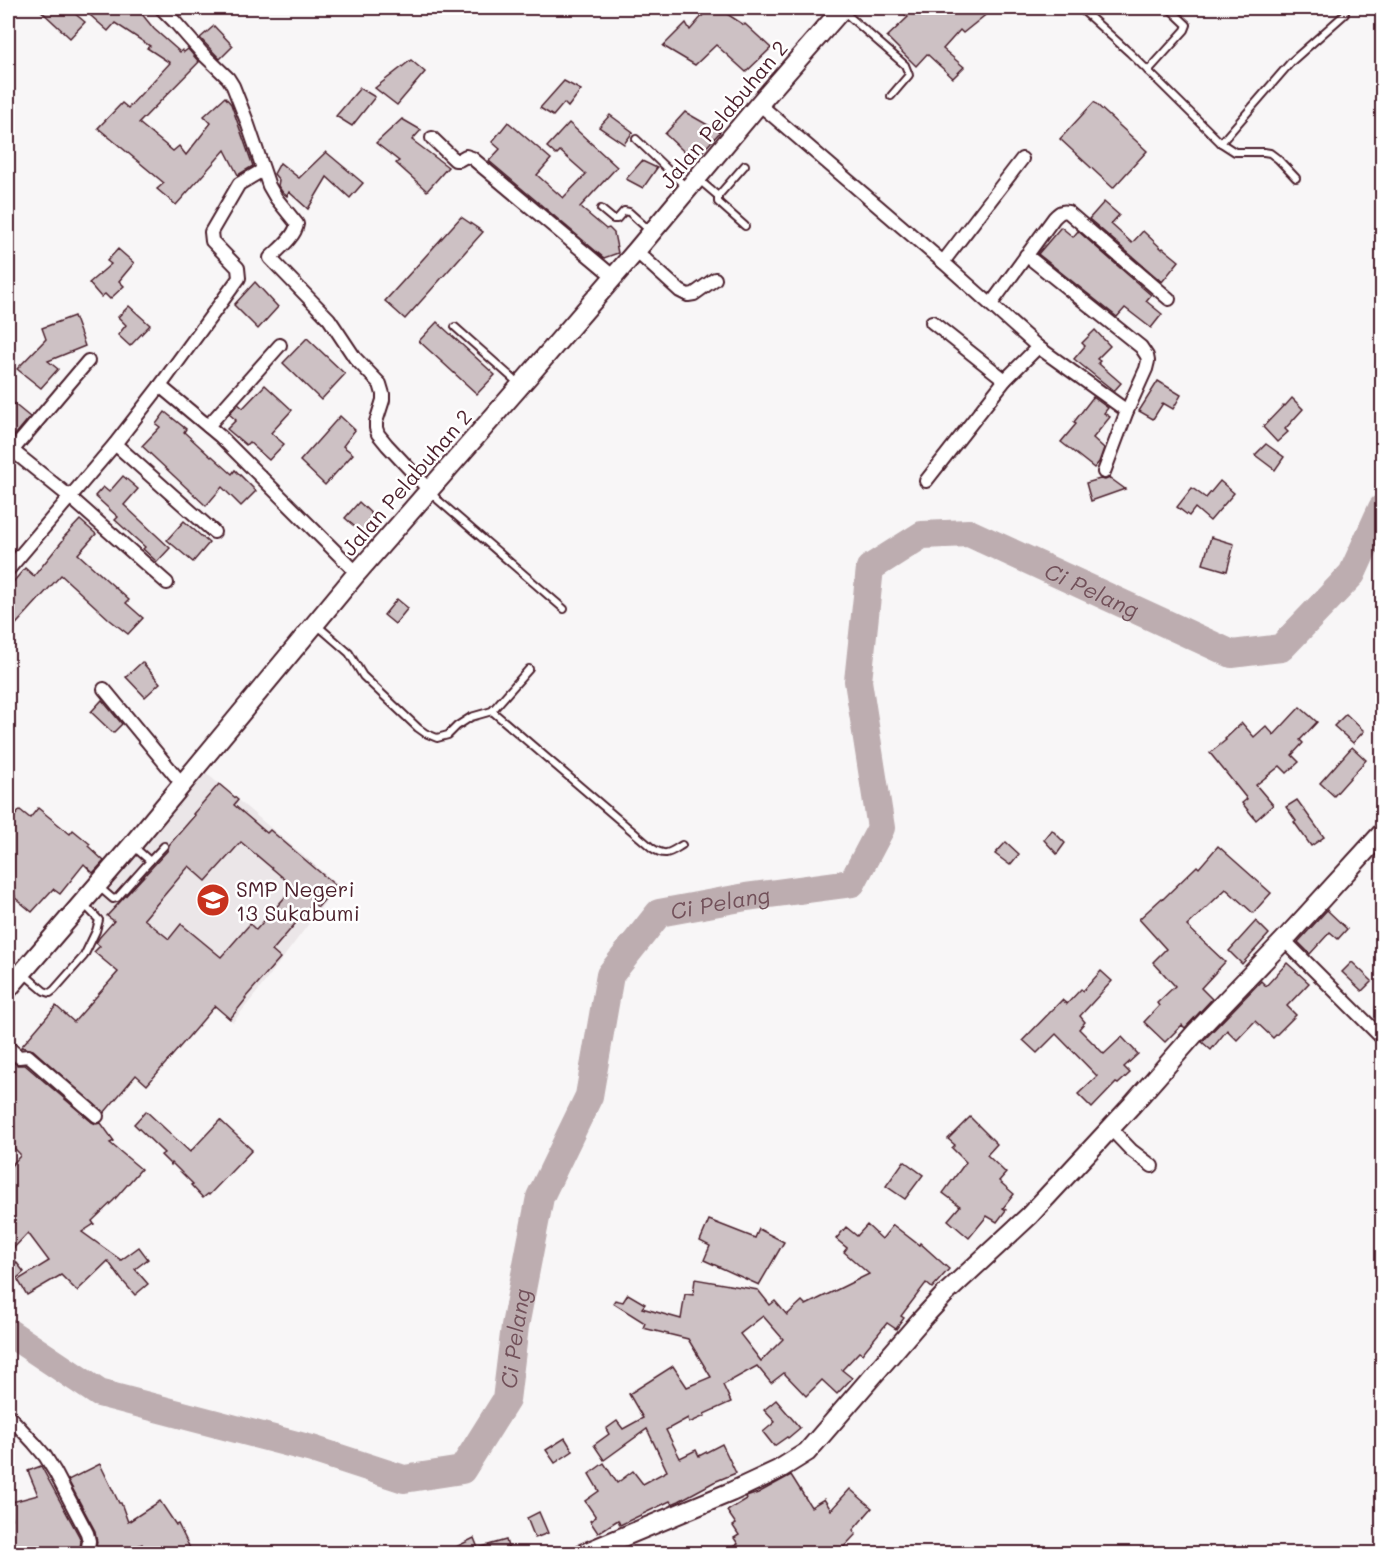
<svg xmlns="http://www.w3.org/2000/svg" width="1390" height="1561" font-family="Mali,sans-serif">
	<rect width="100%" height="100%" fill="#f8f6f7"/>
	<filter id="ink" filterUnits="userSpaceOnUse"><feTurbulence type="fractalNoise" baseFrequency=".0167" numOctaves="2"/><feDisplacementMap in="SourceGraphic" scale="12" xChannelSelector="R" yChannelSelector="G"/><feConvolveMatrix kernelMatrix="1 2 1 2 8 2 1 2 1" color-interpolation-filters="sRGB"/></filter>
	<g filter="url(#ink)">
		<polygon fill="#ebe6e8" points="206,773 338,885 258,991 233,1022 93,907"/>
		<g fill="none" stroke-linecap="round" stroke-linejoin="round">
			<path stroke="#bdadb0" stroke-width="28" id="s1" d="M 8,1332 L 99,1393 L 312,1449 L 404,1479 L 462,1470 L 506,1400 L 515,1326 L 540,1197 L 589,1096 L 610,975 L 659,913 L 746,897 L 852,883 L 881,828 L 858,681 L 870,568 L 922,535 L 969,533 L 1232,654 L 1281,648 L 1352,574 L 1382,508"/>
		</g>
		<g fill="#cdc1c4" stroke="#4a1f2b" stroke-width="1.5" fill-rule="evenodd">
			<polygon points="38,8 68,8 85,22 70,38"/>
			<polygon points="82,8 137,8 154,29 180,52 182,50 184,52 188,49 199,62 139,123 173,151 179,146 186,155 211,123 204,116 225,97 231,104 253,166 238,175 225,150 176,205 157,189 164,183 98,128 122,103 128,108 170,63 147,48 150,46 115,23 108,31"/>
			<polygon points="709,8 718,8 744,25 745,24 771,48 746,72 716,45 695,65 663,46 686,23 690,30"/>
			<polygon points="896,8 994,8 963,33 960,30 943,49 964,67 953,78 927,54 916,66 887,37 908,17"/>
			<polygon points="214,26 233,46 220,59 200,38"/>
			<polygon points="411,60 425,72 397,105 375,88"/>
			<polygon points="564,81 581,90 568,107 564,103 553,116 540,108"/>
			<polygon points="360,88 375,97 352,126 336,116"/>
			<polygon points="1094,102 1147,151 1113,188 1060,139"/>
			<polygon points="685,112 720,132 694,161 665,134"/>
			<polygon points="610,115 633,132 624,144 599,127"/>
			<polygon points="402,119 421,130 412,140 448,167 427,191 396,163 399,161 376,143"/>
			<polygon points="508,122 551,159 537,175 563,198 586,174 560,151 556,155 547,147 569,123 617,167 580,207 606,229 609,228 614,233 618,253 604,258 489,161 500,149 492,142"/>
			<polygon points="326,152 363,183 350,198 327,177 308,209 289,192 287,196 283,193 278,186 279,180 274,174 280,163 299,178"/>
			<polygon points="642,161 657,168 643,188 626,179"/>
			<polygon points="1104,202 1119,215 1111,224 1132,243 1143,231 1162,249 1163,248 1179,261 1162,282 1089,219"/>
			<polygon points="461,217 483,232 405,319 385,301"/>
			<polygon points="1061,227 1073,237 1078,231 1151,295 1146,301 1162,314 1151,328 1125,308 1117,317 1038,254"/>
			<polygon points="118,249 134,263 119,281 124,286 110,299 105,294 101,297 89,283 111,264 107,261"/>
			<polygon points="255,282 278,307 258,329 234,305"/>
			<polygon points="129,306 150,325 130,346 118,335 126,325 118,317"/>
			<polygon points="74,316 85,346 48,361 58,369 41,388 17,369 46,339 42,328"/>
			<polygon points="437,322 495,375 477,394 419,341"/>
			<polygon points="1095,330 1110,346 1097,359 1100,361 1098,363 1121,383 1114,391 1074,359 1085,346 1082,343"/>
			<polygon points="307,338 345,374 321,400 283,363"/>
			<polygon points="1158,381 1181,395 1173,409 1163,403 1153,419 1139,411"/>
			<polygon points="265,385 292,410 271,433 284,444 269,460 249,442 246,445 227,429 236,420 229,414 238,404 243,408"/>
			<polygon points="1093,397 1108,408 1104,413 1110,417 1093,438 1104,448 1099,462 1094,468 1061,442 1076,424 1074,422"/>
			<polygon points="1292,398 1303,409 1285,429 1288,432 1277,442 1263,427 1284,405 1285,406"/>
			<polygon points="8,399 30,417 11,440 8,439"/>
			<polygon points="165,412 186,429 184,432 211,457 212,456 232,474 235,470 256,491 241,506 222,487 206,506 142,446 160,427 156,424"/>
			<polygon points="340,416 355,430 343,446 353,454 325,485 300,461"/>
			<polygon points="1266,444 1284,457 1275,470 1255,455"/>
			<polygon points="123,476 138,489 124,505 170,548 157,562 143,549 145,547 115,520 118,517 95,496 103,487 109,492"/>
			<polygon points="1110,478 1125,489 1091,501 1086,483 1100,479 1105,480"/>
			<polygon points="1220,481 1234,493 1210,521 1195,508 1189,516 1177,507 1192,488 1206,498"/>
			<polygon points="359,502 377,519 363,534 345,518"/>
			<polygon points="80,520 96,534 78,554 129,600 126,603 143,618 128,634 110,620 61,575 8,633 8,588 25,568 34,576 64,539 63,538"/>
			<polygon points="184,521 209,543 193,562 167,540"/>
			<polygon points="1211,537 1234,544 1227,571 1203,564"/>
			<polygon points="397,599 408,608 395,624 384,615"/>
			<polygon points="142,662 160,683 145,697 126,677"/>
			<polygon points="102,700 122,724 113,733 91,712"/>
			<polygon points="1300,707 1317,722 1300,740 1303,743 1292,755 1299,762 1287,773 1280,766 1256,785 1273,805 1256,820 1242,803 1247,799 1210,753 1226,740 1225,739 1242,723 1254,737 1266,726 1274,735"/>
			<polygon points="1346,714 1364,731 1353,743 1334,726"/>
			<polygon points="1352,747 1366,760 1334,796 1320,783"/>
			<path d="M 219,784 L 238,800 L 234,805 L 267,833 L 270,830 L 336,886 L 318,907 L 313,903 L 272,951 L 280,958 L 245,998 L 246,999 L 230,1019 L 215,1006 L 147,1085 L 136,1075 L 104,1113 L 33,1050 L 21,1047 L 56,1006 L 74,1022 L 118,972 L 94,952 L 100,946 L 96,943 L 99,938 L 114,921 L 107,916 L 168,850 L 169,845 L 195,815 L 193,814 ZM 241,842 L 294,887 L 256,930 L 250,924 L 221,957 L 181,924 L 169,939 L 144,919 L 189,866 L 206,881 Z"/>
			<polygon points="1297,800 1324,837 1311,846 1294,822 1296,821 1286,807"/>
			<polygon points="38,808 70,834 73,830 90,844 88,846 104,861 93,873 84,864 60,894 53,889 32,912 14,897 15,896 8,888 8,824 20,810 30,818"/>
			<polygon points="1052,830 1065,843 1057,854 1044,840"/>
			<polygon points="1006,842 1019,854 1010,865 995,854"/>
			<polygon points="1218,846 1271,893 1253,913 1226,889 1187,926 1225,962 1201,988 1212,999 1185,1028 1182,1025 1165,1042 1144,1022 1159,1006 1157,1003 1175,986 1153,962 1166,949 1139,919 1162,898 1163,899 1197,866 1199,868"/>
			<polygon points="1327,910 1347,929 1338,939 1330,932 1310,954 1298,942"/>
			<polygon points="1256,921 1269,934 1242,964 1229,951"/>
			<polygon points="1352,962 1372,981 1362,991 1342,972"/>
			<polygon points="1287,963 1309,983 1287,1006 1296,1015 1273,1038 1255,1021 1237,1040 1227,1030 1211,1050 1202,1042 1261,981 1266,986"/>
			<polygon points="1101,971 1112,981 1080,1016 1085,1022 1079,1029 1104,1054 1122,1037 1138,1054 1124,1067 1130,1073 1118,1084 1116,1083 1092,1108 1078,1094 1097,1076 1056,1034 1037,1053 1023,1040 1062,1000 1067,1004 1081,989 1083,991"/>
			<polygon points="10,1060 17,1065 25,1065 92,1122 96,1124 101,1123 114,1141 110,1143 141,1169 114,1200 92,1221 94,1224 82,1232 121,1260 139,1247 148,1259 135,1269 148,1284 135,1295 121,1279 108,1261 77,1291 61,1275 27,1295 18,1280 49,1261 28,1233 9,1253 24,1272 8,1286 8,1169 20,1156 20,1154 8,1142 8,1062"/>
			<polygon points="146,1111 190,1152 220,1120 252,1150 209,1195 208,1194 203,1198 191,1185 193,1184 172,1163 171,1165 161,1155 164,1153 134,1124"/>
			<polygon points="970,1117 997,1144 987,1155 1006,1173 999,1181 1014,1194 1003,1208 1006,1210 997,1222 987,1216 969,1238 948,1220 960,1206 943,1193 966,1162 952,1148 955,1145 948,1139"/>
			<polygon points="904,1161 923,1175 905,1199 886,1186"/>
			<polygon points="709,1220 755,1238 759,1229 784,1242 759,1285 704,1260 710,1246 700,1241"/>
			<path d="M 867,1225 L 882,1239 L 893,1225 L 919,1245 L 920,1243 L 949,1269 L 932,1288 L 926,1283 L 901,1316 L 904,1318 L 896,1329 L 887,1323 L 862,1354 L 859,1352 L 842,1370 L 852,1378 L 837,1394 L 822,1380 L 806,1396 L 784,1373 L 771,1383 L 757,1366 L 723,1385 L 731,1402 L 704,1414 L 705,1416 L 689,1423 L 688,1418 L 666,1430 L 680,1458 L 696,1450 L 699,1456 L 722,1444 L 736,1473 L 714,1482 L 679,1501 L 672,1504 L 670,1501 L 620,1525 L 618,1520 L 598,1533 L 590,1521 L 596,1517 L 585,1501 L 599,1491 L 589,1474 L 604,1463 L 617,1483 L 633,1471 L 643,1484 L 667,1471 L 647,1429 L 604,1460 L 594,1445 L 609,1434 L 606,1429 L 617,1421 L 623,1429 L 643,1418 L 629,1394 L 673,1366 L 687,1387 L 711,1377 L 688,1339 L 643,1328 L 645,1323 L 613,1303 L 615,1300 L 623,1302 L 628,1294 L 645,1304 L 642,1308 L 681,1319 L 685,1294 L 693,1295 L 695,1279 L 758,1290 L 770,1305 L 775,1301 L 787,1315 L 802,1301 L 806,1305 L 869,1274 L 844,1252 L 847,1248 L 836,1239 L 846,1227 L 857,1236 ZM 763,1316 L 783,1339 L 761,1361 L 740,1334 Z"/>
			<polygon points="776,1400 800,1428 788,1438 787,1437 774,1446 763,1432 775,1422 764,1410"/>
			<polygon points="565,1438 573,1451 555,1463 546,1450"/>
			<polygon points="100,1464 119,1503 121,1503 128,1522 160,1501 176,1525 178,1524 193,1554 145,1554 142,1544 120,1554 95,1554 97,1542 95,1531 68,1480"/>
			<polygon points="41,1466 79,1536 81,1541 79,1554 16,1554 16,1549 8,1552 8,1520 11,1519 8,1503 38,1495 28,1471"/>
			<polygon points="791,1475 811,1507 824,1499 831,1510 850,1489 872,1508 853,1530 856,1534 837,1554 720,1554 738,1544 734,1538 739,1535 733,1526 736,1524 727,1511 747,1499 746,1497 758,1493"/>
			<polygon points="539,1512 548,1533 535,1538 527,1518"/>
			<polygon points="474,1538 478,1548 506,1540 510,1554 442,1554"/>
		</g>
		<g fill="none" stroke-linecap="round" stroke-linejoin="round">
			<g stroke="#4a1f2b" stroke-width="10">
				<g id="lane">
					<polyline points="1080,8 1130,53 1221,143 1235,152 1264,152 1270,153 1278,159 1296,178"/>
					<polyline points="844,12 905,65 909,75 891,96"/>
					<polyline points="1148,71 1185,30 1187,25 1169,8"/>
					<polyline points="636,139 686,187"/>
					<polyline points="1221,143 1291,62 1345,14"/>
					<polyline points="698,179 718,196 718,202 745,226"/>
					<polyline points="718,196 745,165"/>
					<polyline points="601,209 613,219 617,219 624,211 629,212 649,230"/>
					<polyline points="455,327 518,383"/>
					<polyline points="431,492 438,500 564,609"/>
					<polyline points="318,626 349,653 363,676 418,728 425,733 437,738 448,735 457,726 471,717 492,711 529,669"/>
					<path d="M 492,711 L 652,848 C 666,857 669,853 682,845"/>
					<polyline points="150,861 164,846"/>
					<polyline points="99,887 113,899 117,898 150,861 133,846"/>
					<polyline points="24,974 44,991 50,993 54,990 84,956 96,931 99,920 83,903"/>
				</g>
			</g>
			<g stroke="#4a1f2b" stroke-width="16">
				<g id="street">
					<path d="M 161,8 L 174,21 L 203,54 L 228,78 L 233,86 L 246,119 L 269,186 L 276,198 L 297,224 C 295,237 279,249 270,258 L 329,319 L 355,358 L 380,384 L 383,394 L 383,400 L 376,422 L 376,428 L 378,434 L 387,445 L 429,490"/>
					<polyline points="759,104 943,262 1038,347 1005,380 926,481"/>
					<polyline points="432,138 455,160 459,160 466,156 472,158 614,277"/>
					<polyline points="636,251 680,291 688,295 694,294 715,279"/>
					<polyline points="1026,255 1141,347 1147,356 1148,361 1146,369 1127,411 1104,472"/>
					<polyline points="943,262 1022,159"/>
					<path d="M 991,304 L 1054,218 C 1059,213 1062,210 1068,212 L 1169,299"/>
					<polyline points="932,322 1005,380"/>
					<polyline points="1038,347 1127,411"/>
					<polyline points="160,386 221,437 357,573"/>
					<polyline points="208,426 280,345"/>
					<polyline points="115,444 214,532"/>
					<polyline points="8,447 70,497 167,583"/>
					<polyline points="12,451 88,361"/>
					<polyline points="8,570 115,444 160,386 239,278 238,268 212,241 211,232 239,184 263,170"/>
					<polyline points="104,689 183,785"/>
					<polyline points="1284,940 1382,1038"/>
					<polyline points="8,1047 19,1057 28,1056 97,1116"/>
					<polyline points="1110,1128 1131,1150 1152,1166"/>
					<polyline points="8,1415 34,1443 45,1456 55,1472 87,1533 89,1541 87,1554"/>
				</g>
			</g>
			<g stroke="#4a1f2b" stroke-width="22">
				<g id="secondary">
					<polyline points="8,989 132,845 357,573 520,386 636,251 759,104 843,8"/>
					<polyline points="582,1554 731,1492 778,1470 807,1452 920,1321 944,1295 1029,1216 1132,1105 1196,1032 1284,940 1382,833"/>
				</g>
			</g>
			<use href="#lane" stroke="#fff" stroke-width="6"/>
			<use href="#street" stroke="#fff" stroke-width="12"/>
			<use href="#secondary" stroke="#fff" stroke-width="18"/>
		</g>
	</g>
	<defs>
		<g id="school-disc" transform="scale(1.725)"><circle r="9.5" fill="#c8321e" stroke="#fff"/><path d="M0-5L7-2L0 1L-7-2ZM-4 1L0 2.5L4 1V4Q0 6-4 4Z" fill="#fff"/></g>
	</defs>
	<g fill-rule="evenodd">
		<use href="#school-disc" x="213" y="900"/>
	</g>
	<g text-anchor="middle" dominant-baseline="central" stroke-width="5" stroke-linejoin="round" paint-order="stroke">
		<g font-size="21" fill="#4a1f2b" stroke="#fff">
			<text transform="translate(723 114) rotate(-50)">Jalan Pelabuhan 2</text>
			<text transform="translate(406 482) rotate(-49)">Jalan Pelabuhan 2</text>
		</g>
		<g font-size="21" fill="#4a1f2b" stroke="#fff" text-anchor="start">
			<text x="236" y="888">SMP Negeri<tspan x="236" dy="24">13 Sukabumi</tspan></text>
		</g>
		<g font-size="22" font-style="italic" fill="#72515a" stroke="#fff">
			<text stroke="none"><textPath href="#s1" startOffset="1852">Ci Pelang</textPath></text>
			<text stroke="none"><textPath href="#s1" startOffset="1150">Ci Pelang</textPath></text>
			<text stroke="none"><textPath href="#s1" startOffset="630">Ci Pelang</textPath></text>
		</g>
	</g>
	<rect width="1390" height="1561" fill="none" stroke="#fff" stroke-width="30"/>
	<rect x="15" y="15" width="1360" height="1531" fill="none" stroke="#4a1f2b" stroke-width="2" filter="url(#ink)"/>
</svg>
